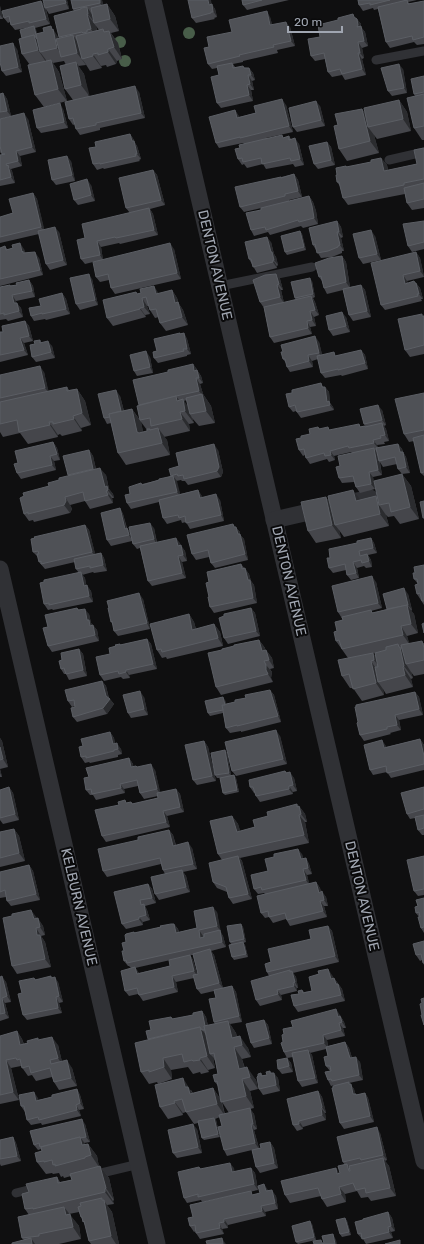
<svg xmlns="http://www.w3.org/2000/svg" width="424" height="1244" font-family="Rubik,sans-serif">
	<rect width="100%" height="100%" fill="#0f0f10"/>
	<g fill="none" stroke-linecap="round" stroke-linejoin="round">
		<g stroke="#303135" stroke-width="9">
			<polyline points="376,60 424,51"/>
			<polyline points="389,160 424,152"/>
			<polyline points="220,286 312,267"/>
			<polyline points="93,1175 139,1164"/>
			<polyline points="16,1193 40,1187"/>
		</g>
		<g stroke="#303135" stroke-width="17">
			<polyline points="153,0 424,1161"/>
			<polyline points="274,520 370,498"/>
			<polyline points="0,569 157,1244"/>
		</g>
	</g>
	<g fill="#485d49">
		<circle cx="189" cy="33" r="6"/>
		<circle cx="120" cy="42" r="6"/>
		<circle cx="125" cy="61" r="6"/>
	</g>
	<g fill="#45464b" fill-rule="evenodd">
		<path d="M 43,0 L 67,0 L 69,9 L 49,14 L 46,9 L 50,24 L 35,28 L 37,33 L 59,38 L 59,37 L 74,11 L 73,9 L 71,0 L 102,0 L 103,5 L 107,4 L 115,16 L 119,31 L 111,33 L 118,43 L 122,59 L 117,61 L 116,64 L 107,67 L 106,65 L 101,66 L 102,68 L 90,71 L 85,63 L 86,65 L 78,66 L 84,74 L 89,97 L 139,92 L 145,118 L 100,128 L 100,130 L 80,135 L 76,129 L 75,124 L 73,125 L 69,119 L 73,100 L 65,89 L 66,65 L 64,61 L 53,63 L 59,72 L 67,101 L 44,107 L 35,95 L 30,65 L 22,54 L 22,38 L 32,27 L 15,30 L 11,25 L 10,22 L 8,23 L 4,18 L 41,1 L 45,6 ZM 96,26 L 99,30 L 97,30 Z"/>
		<polygon points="242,0 289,0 247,10 243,5"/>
		<polygon points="358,0 417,0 408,2 410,4 424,1 424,44 417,45 414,42 390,48 386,42 378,9 374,10 373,8 363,11 359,5"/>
		<polygon points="211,4 215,9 217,17 214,18 215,19 196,23 192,18"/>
		<polygon points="0,6 3,19 0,19"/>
		<polygon points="270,17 272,25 290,27 295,46 277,50 278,53 243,61 243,62 233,64 235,67 249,68 253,73 255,80 252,81 254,90 251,90 253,101 221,108 217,103 219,75 217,68 212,69 208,64 209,47 232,32"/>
		<polygon points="356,18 361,24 361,27 365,32 368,46 362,48 364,58 362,59 366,75 345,80 342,75 332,77 328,72 325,59 315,61 311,56 320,37"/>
		<polygon points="17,49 22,72 6,76 2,71"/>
		<polygon points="403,69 407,93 392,96 388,91"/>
		<polygon points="424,76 424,140 422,140 414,128 415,96 414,94"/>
		<polygon points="3,93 7,99 11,116 0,119 28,119 36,152 20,156 22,166 11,169 12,171 15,183 0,186 0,155 3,155 2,152 0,153 0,94"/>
		<polygon points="399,100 407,112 411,131 377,139 374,135 379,153 347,161 339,149 338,125 362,109 365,113"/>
		<polygon points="286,105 293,132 266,138 284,138 289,136 291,139 299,144 304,165 295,167 293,164 266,169 263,164 247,168 244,164 242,165 238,159 240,148 244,143 243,143 219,148 216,143 235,110 239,117"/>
		<polygon points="320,106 325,126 297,132 293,127"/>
		<polygon points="63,109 68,128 41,133 37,128"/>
		<polygon points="130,134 134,140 135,143 137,146 141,159 139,160 140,161 104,169 103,168 97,170 93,164 96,147"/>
		<polygon points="327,142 331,147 335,165 318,169 314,164"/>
		<polygon points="424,148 424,208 412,210 407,203 405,194 348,205 343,198 340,186 337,182 337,175 346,166 347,167 371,162 381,158 387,165 388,170 417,164"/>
		<polygon points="71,161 75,181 56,185 52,180"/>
		<polygon points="153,170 157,175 165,205 150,209 153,214 158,235 120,244 119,243 101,247 103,260 174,249 181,279 115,294 111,288 109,280 100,282 96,277 97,261 85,264 81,259 85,238 130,213 126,208"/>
		<polygon points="294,174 298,180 302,197 289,200 289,201 309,196 313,202 316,211 318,224 303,228 301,226 270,235 268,232 254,236 251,230 261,210 278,204 244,212 240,207 281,177"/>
		<polygon points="91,185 95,201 78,205 74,200"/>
		<polygon points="33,193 37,199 44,230 59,232 67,265 50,270 46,264 39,234 0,243 0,217 13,213"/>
		<polygon points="337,221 341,227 343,237 341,238 344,251 342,251 342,253 332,257 321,258 313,245"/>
		<polygon points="424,221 424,249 412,252 408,246"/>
		<polygon points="300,231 302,234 306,250 287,255 285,252"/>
		<polygon points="375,236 381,260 363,264 359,258"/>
		<polygon points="271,242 274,254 276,257 278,265 277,266 277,268 257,273 249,259"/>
		<polygon points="5,246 7,249 24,249 25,253 39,258 43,275 0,286 0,248"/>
		<polygon points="416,252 420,258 424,277 407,281 408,283 416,283 420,288 423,299 421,299 422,301 385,310 381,305"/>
		<polygon points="342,256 346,262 350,287 361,285 365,290 371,317 353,321 349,315 343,290 327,294 324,288 322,281 319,277"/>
		<polygon points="276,274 280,279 283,290 281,290 284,303 296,300 295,298 312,281 315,297 313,298 315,302 319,315 314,317 316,326 310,327 312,334 274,343 270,337 264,308 260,302"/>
		<polygon points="92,279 98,305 80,310 76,304"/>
		<polygon points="29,280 33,286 35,297 16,301 16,303 21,308 23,317 8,321 6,319 0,320 0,287 17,285"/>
		<polygon points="172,290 177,298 179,304 183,310 188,325 166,331 160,323 159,317 155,318 150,310 149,306 147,306 150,314 145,315 146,317 113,326 107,318 136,292 137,294 159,294"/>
		<polygon points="62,293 66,299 70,314 46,320 45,319 34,321 31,316 41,306"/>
		<polygon points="423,316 424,316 424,354 410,357 405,350"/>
		<polygon points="346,317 350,332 333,336 329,330"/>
		<polygon points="25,321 29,326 33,341 24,343 28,355 0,362 0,332 3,332"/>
		<polygon points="180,333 180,334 184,333 187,339 191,354 187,355 187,356 158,363 154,358 157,351"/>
		<polygon points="40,340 41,342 52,346 55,358 36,362 32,357 35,344"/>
		<polygon points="319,342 322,355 337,356 361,350 365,355 368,369 342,376 341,375 325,378 321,373 318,359 312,361 313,367 290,372 287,367 286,363 283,359"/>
		<polygon points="150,357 153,373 137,376 134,371"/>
		<path d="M 193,364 L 201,376 L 203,383 L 200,384 L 203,394 L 211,406 L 215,423 L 199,426 L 192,418 L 194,423 L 189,424 L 190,431 L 164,437 L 167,440 L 170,455 L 126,465 L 118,453 L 111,423 L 107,424 L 104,418 L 120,396 L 124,411 L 132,409 L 140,420 L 139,405 L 168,372 ZM 187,400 L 188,408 L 184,401 ZM 141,422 L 147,430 L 147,431 L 143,432 Z"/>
		<polygon points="44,372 48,391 67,387 69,390 77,389 85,401 91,425 81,428 82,431 62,436 60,434 58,435 58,437 28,444 20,433 3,437 0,432 0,375"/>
		<polygon points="321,383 323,387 325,387 329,392 330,403 333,407 334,410 301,418 296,411 293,412 289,407 292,393"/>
		<polygon points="424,393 424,476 421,473 414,441 409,442 404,434"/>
		<polygon points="382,410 386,425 384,426 386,429 389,441 384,442 385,444 377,445 378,448 398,444 402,449 403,452 406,457 410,473 402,474 411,486 419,519 400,524 394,516 388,517 386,515 389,526 344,537 339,530 341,538 316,543 308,531 330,503 360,500 376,496 378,499 402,474 398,469 397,464 383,467 380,462 382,475 373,477 375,489 360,493 356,487 354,482 342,483 339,478 340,466 352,453 351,452 334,456 335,460 329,462 327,459 310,464 306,458 305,455 303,456 299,450 301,438 310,434 318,427 320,429 330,430 365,426 366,427 364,424"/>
		<polygon points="53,442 57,448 60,460 54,461 56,470 21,479 17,473 18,463"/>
		<polygon points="89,450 93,456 96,469 106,475 109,489 113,494 114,498 112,498 113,503 90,509 85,501 70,505 72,509 70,513 34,522 33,520 29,521 24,514 24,496 49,486 59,480 68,476 68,475"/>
		<polygon points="218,450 223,472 221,477 188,485 185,481 182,481 181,480 176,481 180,494 198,490 202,497 220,500 224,521 190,529 186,522 182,523 181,520 167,524 163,518 159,502 131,509 127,503 130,494 142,484 159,480 171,476 179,466"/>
		<polygon points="120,508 123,514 127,528 131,533 154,528 157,542 180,543 180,545 185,551 187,561 182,562 186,578 152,586 148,581 140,548 137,549 133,544 132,541 111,546 107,540"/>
		<polygon points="85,525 89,530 95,554 101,553 104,558 107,571 94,573 93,572 82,575 85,578 86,585 91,591 93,602 53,610 52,609 48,610 44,604 79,573 76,569 75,562 45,569 39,562 38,557 33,552"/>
		<polygon points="235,527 240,532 240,535 244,539 248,560 215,568 211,563 209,557 196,560 192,554"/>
		<polygon points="371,538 374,543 377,553 368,555 371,560 372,567 366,568 364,566 357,568 359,578 351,580 347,575 346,570 333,573 329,568 330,558 357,543"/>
		<polygon points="241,564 249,574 251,581 254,585 257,603 214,613 210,607 209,597 209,582"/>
		<polygon points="424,565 424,605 417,594 418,584 414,579"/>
		<path d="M 376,582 L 382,608 L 371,611 L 373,613 L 387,609 L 408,594 L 412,610 L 411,611 L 414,614 L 418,633 L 407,636 L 409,644 L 424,643 L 424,674 L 414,676 L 411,672 L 413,678 L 411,679 L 413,687 L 386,694 L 383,689 L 384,695 L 362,701 L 353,688 L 350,688 L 342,676 L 348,658 L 336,641 L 337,631 L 343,620 L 338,612 ZM 373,653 L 375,653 L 376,658 Z"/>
		<polygon points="143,599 150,629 118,636 114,631 113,625 111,622"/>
		<polygon points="77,608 79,610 89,614 91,623 97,630 99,641 52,652 48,646 48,627"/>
		<polygon points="251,608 255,613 260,636 228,644 224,638 224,616"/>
		<polygon points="189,614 194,622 196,629 214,624 220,632 223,646 167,659 166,657 162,658 157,650"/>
		<polygon points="147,639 151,644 157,669 129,675 130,678 123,679 121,677 104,681 100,675 110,654 121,645"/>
		<polygon points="259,640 265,648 265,651 266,650 272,658 274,668 270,669 272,672 271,678 273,682 221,695 216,687 222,650"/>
		<polygon points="79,649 83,654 87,676 69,680 66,674 64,674 61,669 62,660"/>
		<polygon points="102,681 106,686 109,698 114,704 107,714 77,722 73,717 75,706 72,707 68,701"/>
		<polygon points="270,690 274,695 281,722 241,732 241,731 230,733 226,728 223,713 210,716 208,713 225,700 226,704 235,702 246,698"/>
		<polygon points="415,692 419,697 423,715 399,720 401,730 390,733 391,734 364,741 360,735 358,722"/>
		<polygon points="144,697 148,715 131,718 128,713"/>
		<polygon points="110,732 114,738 115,744 121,749 122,754 118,755 118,757 90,763 89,762 85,763 81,757 83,746"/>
		<polygon points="280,736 287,764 236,776 232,771"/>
		<polygon points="0,738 2,741 8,767 0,769 2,777 0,777"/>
		<polygon points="420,739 424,745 424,770 391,778 387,772 373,775 370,770 386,746 386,747"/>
		<polygon points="204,741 208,747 216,781 197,785 193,780"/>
		<polygon points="225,750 227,753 231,775 234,775 236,778 239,792 225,795 223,793 220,778 217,778 215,775"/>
		<polygon points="129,758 133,764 133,767 155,770 160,793 176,789 180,794 184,812 167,816 170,827 106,842 102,836 127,803 131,802 133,804 158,798 158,796 144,799 140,793 138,786 124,789 125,793 96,800 93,795 90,795 86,790 89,777"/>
		<polygon points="285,771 287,773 294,778 297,791 293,792 293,794 260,802 256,796 255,793 254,793 250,787"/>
		<polygon points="9,787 13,793 19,820 3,824 0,820 0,790"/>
		<polygon points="424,787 424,836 424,835 422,835 418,830 415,818 410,819 407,814"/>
		<polygon points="297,804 298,806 299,806 305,814 307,822 305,822 309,843 240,858 242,861 252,899 233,904 229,898 227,892 217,888 213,882 222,860 218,854 232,816 238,824 240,831 255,827 268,816"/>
		<polygon points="14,829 19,836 25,861 0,867 0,832"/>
		<polygon points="169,830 173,835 176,845 192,848 197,869 183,872 186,876 190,892 159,900 155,894 165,874 163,870 161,864 107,877 103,871 138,840"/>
		<polygon points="302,854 303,859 306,858 309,864 312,874 307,875 309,884 316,882 320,888 321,892 326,897 328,906 324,906 327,917 290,926 286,919 273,923 269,917 265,918 261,913 265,894 264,893 258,894 254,889 268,871"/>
		<polygon points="424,856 424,895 418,896 414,891"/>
		<polygon points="29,865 33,871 40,900 11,906 7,901 6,897 0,898 0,872"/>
		<polygon points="148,884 152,889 156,903 145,906 147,910 150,920 143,922 143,925 126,929 122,924"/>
		<polygon points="424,898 424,933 421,928 419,917 416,913 418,906"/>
		<path d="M 217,912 L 220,932 L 223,936 L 226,947 L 211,951 L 214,955 L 223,988 L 232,986 L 236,992 L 242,1022 L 230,1024 L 236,1033 L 237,1037 L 248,1048 L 251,1057 L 242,1059 L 245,1068 L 256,1080 L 258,1089 L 250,1091 L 254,1108 L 250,1109 L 254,1114 L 257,1129 L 254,1130 L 259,1148 L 261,1148 L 270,1142 L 274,1148 L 278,1168 L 260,1173 L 256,1167 L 252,1150 L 227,1156 L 224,1150 L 222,1126 L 220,1117 L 215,1119 L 216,1120 L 220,1137 L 204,1140 L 202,1138 L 198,1123 L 194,1124 L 186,1112 L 183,1113 L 183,1115 L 168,1119 L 160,1107 L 191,1090 L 193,1093 L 213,1088 L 221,1100 L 218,1086 L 215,1082 L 218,1074 L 215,1061 L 213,1057 L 215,1068 L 208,1070 L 209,1072 L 201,1074 L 200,1072 L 193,1074 L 188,1067 L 171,1070 L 172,1079 L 158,1084 L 157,1082 L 149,1084 L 141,1072 L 148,1039 L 151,1030 L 171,1017 L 173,1019 L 193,1015 L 202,1011 L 206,1017 L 208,1026 L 215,1024 L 214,1022 L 216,998 L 214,991 L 201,994 L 197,989 L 194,978 L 176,982 L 178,992 L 143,1001 L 139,995 L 138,994 L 129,996 L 125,991 L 131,968 L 129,966 L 128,966 L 124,961 L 124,951 L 134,932 L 135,933 L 174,924 L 178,929 L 179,932 L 197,928 ZM 190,955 L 193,955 L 198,974 L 197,974 L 193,960 ZM 175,959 L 170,966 L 139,973 L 135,968 ZM 222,1102 L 229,1113 L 225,1114 Z"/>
		<polygon points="37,918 43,926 45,935 41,936 45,942 51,967 17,974 12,966"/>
		<polygon points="241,924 243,927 246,942 243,943 245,945 248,957 234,960 232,957 232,945 230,942"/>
		<polygon points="328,926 332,931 339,962 293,973 296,977 298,988 297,988 297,991 281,995 282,1000 260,1006 256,1000 269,976 267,972 271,962 311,939"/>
		<polygon points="424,941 424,965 422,960 420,961 416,955"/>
		<polygon points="332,975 333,978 334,978 342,989 345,1001 298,1012 294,1006 299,994 302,990 304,992 312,991"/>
		<polygon points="0,977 6,982 11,1002 5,1003 9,1018 0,1021"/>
		<polygon points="51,977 58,982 63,1002 59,1003 62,1013 27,1020 23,1015 22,993 34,978 36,980"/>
		<polygon points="340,1015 344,1022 346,1028 343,1028 345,1036 327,1040 328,1046 345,1042 349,1048 352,1058 360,1062 363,1080 349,1083 354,1089 355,1094 356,1095 365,1093 368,1098 374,1122 344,1129 340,1123 333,1088 335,1086 335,1085 331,1086 328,1080 330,1071 326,1066 328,1056 326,1049 310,1053 312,1055 318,1083 302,1087 298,1081 293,1057 287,1058 284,1052 283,1042"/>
		<polygon points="264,1020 268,1025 272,1044 254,1048 251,1043"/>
		<polygon points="17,1031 22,1039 24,1044 39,1040 58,1045 62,1062 72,1068 77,1086 59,1090 54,1082 52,1077 36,1081 32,1075 28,1076 21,1066 11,1068 19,1100 0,1104 0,1036"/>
		<polygon points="287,1058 291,1063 293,1072 282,1074 278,1069"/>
		<polygon points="270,1071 271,1073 278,1078 280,1091 263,1095 259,1089 258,1076 261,1073 263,1076 267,1075"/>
		<polygon points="77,1089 80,1095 84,1109 79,1110 81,1116 42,1125 41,1123 31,1125 27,1120 25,1112 21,1106 38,1098 38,1100 52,1097"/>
		<polygon points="318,1091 322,1097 326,1113 325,1113 326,1120 303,1127 303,1129 297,1131 293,1125"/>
		<polygon points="85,1124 90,1142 84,1143 85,1145 88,1144 97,1156 99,1167 100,1166 109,1178 114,1200 113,1201 114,1204 107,1205 112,1212 119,1244 91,1244 89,1241 85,1225 81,1217 79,1212 69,1214 79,1226 81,1239 59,1244 12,1244 24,1240 22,1238 29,1215 25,1209 29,1192 57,1177 60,1182 72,1180 71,1176 64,1178 63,1176 61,1177 59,1173 53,1174 52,1173 46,1174 37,1162 42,1151 41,1149 38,1150 34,1145"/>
		<polygon points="197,1129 202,1153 177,1158 173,1153"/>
		<polygon points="380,1133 387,1160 385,1161 389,1166 396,1196 371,1201 368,1197 361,1198 357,1191 345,1194 346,1202 327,1207 322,1199 321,1196 290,1203 285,1195 340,1173 345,1165 343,1162"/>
		<polygon points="13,1137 16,1143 21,1161 1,1166 0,1164 0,1140"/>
		<polygon points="199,1167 201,1169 234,1168 234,1172 251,1168 255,1173 258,1190 202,1202 201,1200 187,1203 184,1198"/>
		<polygon points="268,1190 268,1191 276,1196 278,1209 265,1212 266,1216 228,1225 228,1228 222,1229 224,1234 200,1239 196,1233 196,1231 194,1232 190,1226 193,1217 253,1195 260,1193"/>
		<polygon points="388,1212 392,1218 395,1231 391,1232 393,1238 366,1244 363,1239 362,1239 358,1234"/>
		<polygon points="345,1218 347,1221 351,1235 342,1237 340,1234"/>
		<polygon points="312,1224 316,1240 298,1244 296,1242"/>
	</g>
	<g fill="#2b2c2f">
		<polygon points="65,0 67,0 69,9 66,3"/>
		<polygon points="100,0 102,0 104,8 100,3"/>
		<polygon points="208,0 211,0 212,6 212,4 215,9 217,17 209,5"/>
		<polygon points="41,1 45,7 50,24 46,19"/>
		<polygon points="107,4 115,16 119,31 110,19"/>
		<polygon points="0,6 3,19 0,15"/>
		<polygon points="87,7 95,19 95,23 88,14"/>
		<polygon points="267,11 270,17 274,31 270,25"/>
		<polygon points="87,14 96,26 99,41 91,29"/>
		<polygon points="357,19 361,24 361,27 365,32 368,46 364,41 357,27"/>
		<polygon points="286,22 290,27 295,46 291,41"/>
		<polygon points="34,26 36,29 39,42 37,39"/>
		<polygon points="51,26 59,38 62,56 57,48"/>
		<polygon points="109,31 118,43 122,59 114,47"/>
		<polygon points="34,35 43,47 40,52 46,60 46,62 38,50"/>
		<polygon points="73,35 81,47 82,59 85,63 86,65 77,53"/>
		<polygon points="358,42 362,48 364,58 360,53"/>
		<polygon points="13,43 17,49 22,72 18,67"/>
		<polygon points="108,49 117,61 116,64 108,52"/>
		<polygon points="358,53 362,59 366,75 362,69"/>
		<polygon points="93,54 101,66 102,68 93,56"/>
		<polygon points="51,60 59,72 67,101 58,89"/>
		<polygon points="76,62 84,74 90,97 81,85"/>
		<polygon points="399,64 403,69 407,93 404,88"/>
		<polygon points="249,68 253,73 255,80 251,75"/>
		<polygon points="248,75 252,81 254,90 250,84"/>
		<polygon points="247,85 251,90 253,101 249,95"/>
		<polygon points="135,86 139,92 145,118 141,113"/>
		<polygon points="3,93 7,99 11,116 7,111"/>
		<polygon points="282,99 286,105 293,132 289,126"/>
		<polygon points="399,100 407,112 411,131 403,119"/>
		<polygon points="316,101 320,106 325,126 321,120"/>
		<polygon points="60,103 63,109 68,128 64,122"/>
		<polygon points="362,109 370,121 368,127 374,135 379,153 370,141"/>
		<polygon points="235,110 239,116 241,123 237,118"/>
		<polygon points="24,113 28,119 36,152 32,147"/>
		<polygon points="130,134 134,140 135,143 137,146 141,159 137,154 132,141"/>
		<polygon points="295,138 299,144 304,165 300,159"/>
		<polygon points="327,142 331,147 335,165 331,160"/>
		<polygon points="16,151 20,156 22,166 18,161"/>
		<polygon points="67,156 71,161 75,181 72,175"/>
		<polygon points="381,158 387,165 390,179 384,171"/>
		<polygon points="6,164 12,171 15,183 11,177"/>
		<polygon points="153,170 157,175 165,205 161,200"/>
		<polygon points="294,174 298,180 302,197 298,191"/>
		<polygon points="87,179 91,185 95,201 91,195"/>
		<polygon points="33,193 37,199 45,232 41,227"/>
		<polygon points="309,196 313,202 316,211 318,224 314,218"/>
		<polygon points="149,208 153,214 158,235 154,230"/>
		<polygon points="337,221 341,227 343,237 339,232"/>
		<polygon points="55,227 59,232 67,265 63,260"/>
		<polygon points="371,230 375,236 381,260 377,254"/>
		<polygon points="300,231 302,234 306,250 304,247"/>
		<polygon points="337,232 341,238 344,251 340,245"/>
		<polygon points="267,237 271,242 274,254 276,257 278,265 274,260 271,252"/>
		<polygon points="97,241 101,247 103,260 100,255"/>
		<polygon points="20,243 24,249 25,254 22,252"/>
		<polygon points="170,243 174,249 181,279 177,273"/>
		<polygon points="35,252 39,258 43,275 40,270"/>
		<polygon points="416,252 420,258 424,276 420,271"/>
		<polygon points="342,256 346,262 350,288 346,282"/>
		<polygon points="273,260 277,266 277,268 273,262"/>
		<polygon points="89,274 92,279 98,305 95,300"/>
		<polygon points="276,274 280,279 283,290 279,284"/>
		<polygon points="403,275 407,281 409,289 405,284"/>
		<polygon points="310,278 312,281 315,297 313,294"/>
		<polygon points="29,280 33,286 35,297 32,291"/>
		<polygon points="414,281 420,288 423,299 419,294"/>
		<polygon points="277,285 281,290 284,303 280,297"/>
		<polygon points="361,285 365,290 371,317 367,311"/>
		<polygon points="154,286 159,294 156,294"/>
		<polygon points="172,290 177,298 179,304 183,310 188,325 182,317 175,303"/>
		<polygon points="62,293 66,299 70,314 66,309"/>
		<polygon points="12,295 16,301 18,309 14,303"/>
		<polygon points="311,296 315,302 319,315 315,310"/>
		<polygon points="142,298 147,306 150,314 144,307"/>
		<polygon points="17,303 21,308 23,317 19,311"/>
		<polygon points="140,308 145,315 146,317 140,309"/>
		<polygon points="310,311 314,317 316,326 312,320"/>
		<polygon points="342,312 346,317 350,332 346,326"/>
		<polygon points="25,321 29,326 33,341 29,336"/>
		<polygon points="307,321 310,327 312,334 308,328"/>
		<polygon points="184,333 187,339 191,354 187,349"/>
		<polygon points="315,336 319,342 323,358 319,353"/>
		<polygon points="20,338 24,343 28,355 24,350"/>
		<polygon points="48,341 52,346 55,358 51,352"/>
		<polygon points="361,350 365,355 368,369 365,363"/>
		<polygon points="146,351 150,357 153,373 150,367"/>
		<polygon points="308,355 312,361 313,367 309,361"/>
		<polygon points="193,364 197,369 198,376 194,371"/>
		<polygon points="40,366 44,372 49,393 45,388"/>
		<polygon points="197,370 201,376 203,383 199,378"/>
		<polygon points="196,378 200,384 203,394 211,406 215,423 206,411 203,396 199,391"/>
		<polygon points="325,387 329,392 330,403 333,407 334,410 327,402"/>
		<polygon points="77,389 85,401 91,425 82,413"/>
		<polygon points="116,390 120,396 126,419 122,414"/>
		<polygon points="176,396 184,407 183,399 191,411 190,414 192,418 194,423 177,401"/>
		<polygon points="378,405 382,410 386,425 382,420"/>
		<polygon points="132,409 141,422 146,444 137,432"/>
		<polygon points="180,412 189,424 190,431 182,419"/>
		<polygon points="73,416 81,428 82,431 74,419"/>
		<polygon points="49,422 58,435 58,437 50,425"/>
		<polygon points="382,423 386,429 389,441 385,435"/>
		<polygon points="158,428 167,440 170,455 162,443"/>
		<polygon points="373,440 377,445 378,448 374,443"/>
		<polygon points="53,442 57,448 60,460 57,454"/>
		<polygon points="214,444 218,450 223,472 221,477 217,471"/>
		<polygon points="398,444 402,449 403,452 406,457 410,473 406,467 400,452"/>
		<polygon points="374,448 378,454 382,475 378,470"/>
		<polygon points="89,450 93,456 97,474 93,469"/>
		<polygon points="330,451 334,456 335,460 331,455"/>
		<polygon points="50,456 54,461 56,470 52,465"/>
		<polygon points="100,468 106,475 109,489 113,494 114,498 105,487"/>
		<polygon points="369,472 373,477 375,489 371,484"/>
		<polygon points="402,474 411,486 419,519 410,507"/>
		<polygon points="173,476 177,481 181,497 177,492"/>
		<polygon points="198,490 202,496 204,503 200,498"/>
		<polygon points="353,490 362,502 356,501"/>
		<polygon points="106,491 112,498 113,503 108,495"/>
		<polygon points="216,494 220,500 224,521 221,515"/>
		<polygon points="376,496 382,505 379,505 386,515 389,526 380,514"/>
		<polygon points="65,497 70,505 72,509 70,513 64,505"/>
		<polygon points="326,497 334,509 335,525 339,530 341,538 332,525"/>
		<polygon points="120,508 123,514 128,534 125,529"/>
		<polygon points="150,523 154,528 157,545 154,539"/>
		<polygon points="233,524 240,532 240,535 244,539 248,560 245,554 238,534"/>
		<polygon points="85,525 89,530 96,557 92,552"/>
		<polygon points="127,528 131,534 133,541 129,535"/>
		<polygon points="176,538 180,543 182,551 178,546"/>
		<polygon points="371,538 374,543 377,553 373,548"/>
		<polygon points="181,545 185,551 187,561 183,555"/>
		<polygon points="101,553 104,558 107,571 103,565"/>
		<polygon points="367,554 371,560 372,567 369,561"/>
		<polygon points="178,556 182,562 186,578 182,573"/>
		<polygon points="353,562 357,568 359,578 356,573"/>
		<polygon points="245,568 249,574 251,581 254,585 257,603 253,598"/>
		<polygon points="81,572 85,578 87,591 84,586"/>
		<polygon points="372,576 376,582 382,608 378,603"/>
		<polygon points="87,585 91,591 93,602 89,596"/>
		<polygon points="404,588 408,594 412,610 408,605"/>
		<polygon points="139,593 143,599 150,629 147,623"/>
		<polygon points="407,605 414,614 418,633 411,624"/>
		<polygon points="251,608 255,613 260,636 256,631"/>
		<polygon points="85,609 89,614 91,623 93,626 90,626 87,620"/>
		<polygon points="189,614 194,622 198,637 192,630"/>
		<polygon points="214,624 220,632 223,646 218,638"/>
		<polygon points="93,625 97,630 99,641 95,635"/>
		<polygon points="401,626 407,636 410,645 403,635"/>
		<polygon points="147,639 151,644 157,669 153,664"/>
		<polygon points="259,640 265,648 267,659 262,651"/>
		<polygon points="398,644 408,659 406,664 411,672 413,678 404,666"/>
		<polygon points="79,649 83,654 87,676 83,670"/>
		<polygon points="266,650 272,658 274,668 269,660"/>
		<polygon points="373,653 381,665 383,672 374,660"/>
		<polygon points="371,661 379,673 378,682 383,689 384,695 376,683"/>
		<polygon points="266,665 272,672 271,678 273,682 268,674 266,670"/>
		<polygon points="403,667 411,679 413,687 405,675"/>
		<polygon points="126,670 129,675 130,678 126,672"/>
		<polygon points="102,681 106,686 109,700 110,699 114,704 107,714 103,708 106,696"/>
		<polygon points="270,690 274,695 281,722 278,716"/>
		<polygon points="140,691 144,697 148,715 144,709"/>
		<polygon points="415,692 419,697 423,715 419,709"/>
		<polygon points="223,697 225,700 227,710 225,707"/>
		<polygon points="395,715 399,720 401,730 397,725"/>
		<polygon points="276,730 280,736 287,764 283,759"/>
		<polygon points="110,732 114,738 116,750 113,744"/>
		<polygon points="0,738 2,741 8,767 3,759 0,747"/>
		<polygon points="420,739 424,745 424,756"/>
		<polygon points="382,740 386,746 388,753 384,748"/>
		<polygon points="204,741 208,747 216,781 212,776"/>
		<polygon points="117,743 121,749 122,754 118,749"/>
		<polygon points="225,750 227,753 231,776 229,773"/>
		<polygon points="129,758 133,764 135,773 131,767"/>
		<polygon points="151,764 155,770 161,795 157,789"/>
		<polygon points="0,768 0,769 2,777 0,773"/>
		<polygon points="290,772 294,778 297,791 293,785"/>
		<polygon points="234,775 236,778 239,792 237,790"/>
		<polygon points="120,784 124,789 125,793 121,788"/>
		<polygon points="289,786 293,792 293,794 289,789"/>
		<polygon points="9,787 13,793 19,820 15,814"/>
		<polygon points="176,789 180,794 184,812 180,807"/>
		<polygon points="297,804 300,809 299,806 305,814 307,822 301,814"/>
		<polygon points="163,811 167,816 170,827 166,822"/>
		<polygon points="299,815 305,822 309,843 304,835"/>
		<polygon points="232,816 238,824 243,839 237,832"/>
		<polygon points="14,829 19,836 25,861 19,853"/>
		<polygon points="169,830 173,835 177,851 173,846"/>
		<polygon points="188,842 192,848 197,869 193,864"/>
		<polygon points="298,849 302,854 305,865 301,859"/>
		<polygon points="238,856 242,861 252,899 248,894"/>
		<polygon points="306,858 309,864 312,874 308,868"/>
		<polygon points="29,865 33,871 40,900 36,894"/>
		<polygon points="303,869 307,875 310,886 306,880"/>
		<polygon points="182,870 186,876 190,892 186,887"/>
		<polygon points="316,882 320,888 322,898 319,893"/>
		<polygon points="148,884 152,889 156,903 152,898"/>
		<polygon points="322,891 326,897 328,906 324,900"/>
		<polygon points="320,901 324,906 327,917 323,911"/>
		<polygon points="144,904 147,910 150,920 146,915"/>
		<polygon points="213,907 217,912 221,932 217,926"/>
		<polygon points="31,910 37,918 39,927 34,919"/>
		<polygon points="139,917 143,922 143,925 139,919"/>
		<polygon points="38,918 43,926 45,935 40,927"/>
		<polygon points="174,924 178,929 180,939 176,933"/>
		<polygon points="241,924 243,927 246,942 244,939"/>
		<polygon points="328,926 332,931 339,962 335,956"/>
		<polygon points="36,928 45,942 51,967 45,959 37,935"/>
		<polygon points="199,930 203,936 204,943 200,938"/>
		<polygon points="220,930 223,936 226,947 222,942"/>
		<polygon points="243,942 245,945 248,957 246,954"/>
		<polygon points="210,949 214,955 223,988 219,983"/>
		<polygon points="190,955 193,960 198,977 194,971"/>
		<polygon points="135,967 139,973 140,979 137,974"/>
		<polygon points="328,969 332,975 335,984 331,979"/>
		<polygon points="290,970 292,974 292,971 296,977 298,988 295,982"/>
		<polygon points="2,976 6,982 11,1002 7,996"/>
		<polygon points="172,976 176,982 178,992 174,987"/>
		<polygon points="55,977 58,982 63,1002 59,996"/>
		<polygon points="334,978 342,989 345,1001 341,995 336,984"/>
		<polygon points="293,983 297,988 297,991 294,986"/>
		<polygon points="232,986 236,992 242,1022 239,1016"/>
		<polygon points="277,990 281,995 282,1000 278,994"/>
		<polygon points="56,997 59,1003 62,1013 58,1008"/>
		<polygon points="2,998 5,1003 9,1018 5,1013"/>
		<polygon points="336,1009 340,1015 342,1022 338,1017"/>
		<polygon points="202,1011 206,1017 210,1035 206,1029"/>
		<polygon points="340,1016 344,1022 346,1028 342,1022"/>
		<polygon points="264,1020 268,1025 272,1044 269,1038"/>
		<polygon points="228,1021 236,1033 239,1045 232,1038"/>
		<polygon points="339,1023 343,1028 345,1036 341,1030"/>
		<polygon points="200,1027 209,1039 210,1054 213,1057 215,1068 207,1056"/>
		<polygon points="17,1031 22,1039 26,1052 20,1045"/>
		<polygon points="323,1035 327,1040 328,1048 324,1043"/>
		<polygon points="240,1036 248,1048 251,1057 242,1045"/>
		<polygon points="52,1037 58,1045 63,1066 58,1058"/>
		<polygon points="345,1042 349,1048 354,1064 350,1058"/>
		<polygon points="234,1047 242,1059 247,1078 239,1069"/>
		<polygon points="308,1050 312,1055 318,1083 315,1078"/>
		<polygon points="356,1057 360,1062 363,1080 359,1075"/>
		<polygon points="163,1058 171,1070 172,1079 164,1067"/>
		<polygon points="200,1058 208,1070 209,1072 200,1060"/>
		<polygon points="287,1058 291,1063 293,1072 289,1066"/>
		<polygon points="6,1060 11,1068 19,1100 13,1092"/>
		<polygon points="67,1060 72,1068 77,1086 71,1078"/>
		<polygon points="247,1067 256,1080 258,1089 250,1077"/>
		<polygon points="274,1073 278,1078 280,1091 276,1085"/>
		<polygon points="183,1078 196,1099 198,1106 185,1087"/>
		<polygon points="242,1079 250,1091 254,1108 246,1096"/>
		<polygon points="349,1082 354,1089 357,1100 353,1094"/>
		<polygon points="213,1088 221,1100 225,1116 217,1104"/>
		<polygon points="77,1089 80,1095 84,1109 80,1103"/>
		<polygon points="318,1091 322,1097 326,1113 322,1107"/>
		<polygon points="34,1092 38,1098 40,1107 36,1101"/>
		<polygon points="365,1093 368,1098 374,1122 370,1116"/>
		<polygon points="174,1101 183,1113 183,1115 175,1103"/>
		<polygon points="76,1105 79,1110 81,1116 77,1110"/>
		<polygon points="250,1108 254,1114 257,1129 253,1124"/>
		<polygon points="321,1108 325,1113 326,1120 322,1115"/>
		<polygon points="214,1118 216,1120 220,1137 218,1134"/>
		<polygon points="82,1119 85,1124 90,1142 86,1137"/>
		<polygon points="299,1121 303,1127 303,1129 299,1124"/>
		<polygon points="193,1124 197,1129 202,1153 198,1147"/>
		<polygon points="251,1124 254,1130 259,1149 255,1143"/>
		<polygon points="377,1127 380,1133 387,1160 383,1155"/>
		<polygon points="13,1137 16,1143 21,1161 17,1156"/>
		<polygon points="80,1137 89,1149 82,1145"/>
		<polygon points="270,1142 274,1148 278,1168 274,1163"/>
		<polygon points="88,1144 97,1156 99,1167 91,1155"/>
		<polygon points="383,1158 389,1166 396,1196 390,1188"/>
		<polygon points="230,1163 234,1168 236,1178 232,1172"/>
		<polygon points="347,1164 353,1172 349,1171"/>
		<polygon points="100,1166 109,1178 114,1200 106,1188"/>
		<polygon points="251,1168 255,1173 258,1190 254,1184"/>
		<polygon points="336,1168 341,1176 337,1174"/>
		<polygon points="264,1184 268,1190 270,1197 266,1191"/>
		<polygon points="339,1187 345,1194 346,1202 341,1194"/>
		<polygon points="105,1189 113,1201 114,1204 105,1192"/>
		<polygon points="272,1190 276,1196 278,1209 275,1203"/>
		<polygon points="102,1198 112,1212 119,1244 116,1244 111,1236"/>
		<polygon points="261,1206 265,1212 266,1216 262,1211"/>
		<polygon points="64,1207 79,1226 81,1239 73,1227 66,1215"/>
		<polygon points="388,1212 392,1218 395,1231 391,1226"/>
		<polygon points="345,1218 347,1221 351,1235 349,1232"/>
		<polygon points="224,1219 228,1225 228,1228 224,1222"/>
		<polygon points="310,1221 312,1224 316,1240 314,1237"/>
		<polygon points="219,1223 222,1229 224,1234 220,1228"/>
		<polygon points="388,1227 391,1232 393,1238 389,1232"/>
		<polygon points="333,1234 336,1240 337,1244 335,1244"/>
		<polygon points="31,1238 35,1244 32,1244"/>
		<polygon points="222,1238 225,1243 226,1244 223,1244"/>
	</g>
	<g fill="#4f5156" stroke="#5b5e64">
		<polygon points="43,0 65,0 66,3 45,8"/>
		<polygon points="71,0 100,0 100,3 73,9"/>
		<polygon points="188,0 208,0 209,5 212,4 213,12 211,12 211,13 192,18"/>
		<polygon points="242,0 262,0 243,5"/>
		<polygon points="358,0 390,0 370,5 370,3 359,5"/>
		<polygon points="407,0 408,4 424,1 424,37 413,40 412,36 386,42 378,7"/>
		<polygon points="41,1 46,19 29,23 29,21 11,25 9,16 4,18 2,11"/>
		<polygon points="107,4 110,19 94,23 91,8"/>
		<polygon points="87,7 88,14 87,14 91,29 87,30 87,32 83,33 82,32 59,37 54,16 81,9 81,8"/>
		<polygon points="267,11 270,25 286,22 291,41 273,45 274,47 239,55 240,56 208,64 204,48 209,47 207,37 232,32 229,20"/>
		<polygon points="353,14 354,17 357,19 358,25 357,27 361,26 364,41 358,42 360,53 358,53 362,69 342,74 340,69 328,72 324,53 311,56 308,39 320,37 318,25 338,20 338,18"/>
		<polygon points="34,26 37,39 34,35 22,38 20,30"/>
		<polygon points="51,26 52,30 53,29 57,48 40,52 36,34 44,32 43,28"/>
		<polygon points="103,29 104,32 109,31 114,47 108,49 108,52 98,55 98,53 93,54 93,56 82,59 76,36"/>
		<polygon points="34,35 38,50 22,54 19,39"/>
		<polygon points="73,35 77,53 61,57 56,39"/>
		<polygon points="13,43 18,67 2,71 0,62 0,46"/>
		<polygon points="51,60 58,89 35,95 28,65"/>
		<polygon points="76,62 81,85 65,89 60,66"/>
		<polygon points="232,63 233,68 243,66 244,68 249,68 251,75 248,75 250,84 247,85 249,95 217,103 211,77 219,75 217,66"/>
		<polygon points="399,64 404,88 388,91 381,68"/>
		<polygon points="424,76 424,92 414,94 411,79"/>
		<polygon points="135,86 141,113 96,123 96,125 76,129 73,118 69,119 65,102"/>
		<polygon points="3,93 7,111 0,112 0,94"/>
		<polygon points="424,94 424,126 414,128 407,98"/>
		<polygon points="282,99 289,126 240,138 240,137 216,143 209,117 235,110 237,118 256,113 254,106"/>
		<polygon points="399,100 403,119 368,127 364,108"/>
		<polygon points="316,101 321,120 293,127 289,108"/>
		<polygon points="60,103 64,122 37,128 33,110"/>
		<polygon points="362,109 370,141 339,149 334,126 338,125 335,114"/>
		<polygon points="24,113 32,147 16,151 18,161 6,164 7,166 8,165 11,177 0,180 0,155 5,154 2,154 0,146 0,119"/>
		<polygon points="130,134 132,141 134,141 137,154 135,154 136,156 100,164 100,163 93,164 89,148 96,147 95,142"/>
		<polygon points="282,135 283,138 289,136 289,140 295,138 300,159 291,161 290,158 262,164 261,158 243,162 242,158 238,159 235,149 240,148 239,145"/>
		<polygon points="327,142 331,160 314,164 309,146"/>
		<polygon points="424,148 424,179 404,183 404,185 343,198 339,182 337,182 336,175 337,175 336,168 346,166 346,167 371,162 371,160 381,158 384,171 417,164 414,150"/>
		<polygon points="67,156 72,175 52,180 48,160"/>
		<polygon points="153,170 161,200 126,208 119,178"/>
		<polygon points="294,174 298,191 285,194 285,196 240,207 235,187 281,177 281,178"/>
		<polygon points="87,179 91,195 74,200 70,184"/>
		<polygon points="424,183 424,199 407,203 404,188"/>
		<polygon points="33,193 41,227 0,237 0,217 13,213 9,199"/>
		<polygon points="309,196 312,206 314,218 299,222 298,220 266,230 265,227 251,230 246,213 261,210 261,208"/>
		<polygon points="149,208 154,230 116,238 115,237 97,241 100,255 81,259 77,240 85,238 82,224"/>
		<polygon points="337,221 339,232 337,232 340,245 338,246 338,247 328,251 317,253 315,244 313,245 309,228"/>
		<polygon points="424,221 424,242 408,246 403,224"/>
		<polygon points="55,227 63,260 46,264 38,231"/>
		<polygon points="371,230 377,254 359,258 353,234"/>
		<polygon points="300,231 304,247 285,252 281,236"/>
		<polygon points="267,237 271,252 272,252 274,260 273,260 273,262 253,267 251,259 249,259 245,242"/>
		<polygon points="20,243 22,252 23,251 23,253 35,252 40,270 0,279 0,248 5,246 6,250 13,248 12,245"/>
		<polygon points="170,243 177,273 111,288 108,274 96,277 93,262"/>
		<polygon points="416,252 420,271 403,275 405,284 414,281 415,283 416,283 419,294 417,294 418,296 381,305 371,263"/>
		<polygon points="342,256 346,282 324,288 321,276 319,277 315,263 329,258"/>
		<polygon points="89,274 95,300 76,304 70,278"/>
		<polygon points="276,274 279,284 277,285 280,297 260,302 253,280 265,275"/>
		<polygon points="310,278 313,294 295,298 291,282"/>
		<polygon points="29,280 32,291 12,295 14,303 17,303 19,311 4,315 4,313 0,314 0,287 10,285 10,286 17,285 16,283"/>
		<polygon points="361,285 367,311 349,315 343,289"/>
		<polygon points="154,286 156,294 172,290 175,303 178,302 182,317 160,323 156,309 150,310 146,297 142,298 144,307 140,308 140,309 107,318 103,300 136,292 137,294 141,293 140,289"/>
		<polygon points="62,293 66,309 42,314 42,313 31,316 29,308 41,306 39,299"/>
		<polygon points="311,296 315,310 310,311 312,320 307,321 308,328 270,337 264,307"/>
		<polygon points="342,312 346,326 329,330 326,316"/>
		<polygon points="422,314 422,316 424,316 424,345 405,350 398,319"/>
		<polygon points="25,321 29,336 20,338 24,350 0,355 0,332 3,332 2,326"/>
		<polygon points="180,333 180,334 184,333 187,349 183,349 184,351 154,358 153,352 157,351 154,339"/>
		<polygon points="315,336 319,353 308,355 309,361 287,367 285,359 283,359 281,352 283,352 281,345"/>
		<polygon points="40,340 40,343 48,341 51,352 32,357 30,345 35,344 34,341"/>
		<polygon points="361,350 365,363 338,370 338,369 321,373 317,356 334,352 335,356"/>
		<polygon points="146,351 150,367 134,371 130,355"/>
		<polygon points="193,364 194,371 197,370 199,378 196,378 199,391 176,396 139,405 133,380 168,372 168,370"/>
		<polygon points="40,366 45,388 0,398 0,375"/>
		<polygon points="321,383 322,387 325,387 327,402 329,401 330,405 297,412 295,405 289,407 286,394 292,393 292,390"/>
		<polygon points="67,387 67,391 77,389 82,413 73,416 74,419 53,424 53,422 49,422 50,425 19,432 17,420 0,424 0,402"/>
		<polygon points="116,390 121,411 109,414 110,417 104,418 98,394"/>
		<polygon points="424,393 424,430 404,434 395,399"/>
		<polygon points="202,394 206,411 190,414 186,398"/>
		<polygon points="176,396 177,401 183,399 185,411 180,412 182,419 151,426 150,418 140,420 137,406"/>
		<polygon points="378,405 382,420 364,424 360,409"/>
		<polygon points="132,409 137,432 139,433 147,431 147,429 150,429 150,430 158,428 162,443 118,453 109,414"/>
		<polygon points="382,423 385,435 380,436 381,438 373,440 374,443 349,448 348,446 330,451 331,455 325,456 324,453 306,458 304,449 299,450 296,439 301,438 301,436 310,434 309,429 318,427 319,429 328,427 329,430 359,424 360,427 365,426 365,427"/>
		<polygon points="424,435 424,472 421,473 413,438"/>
		<polygon points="53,442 57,454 50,456 52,465 17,473 14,464 18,463 15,451"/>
		<polygon points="214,444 219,467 217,471 184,479 183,475 178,476 177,474 171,476 169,469 179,466 176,453"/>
		<polygon points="398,444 400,452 403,452 406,467 398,469 395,457 379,461 376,448"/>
		<polygon points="374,448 378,470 369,472 371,484 356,487 353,476 339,478 336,467 340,466 338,456"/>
		<polygon points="89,450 93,469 68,475 63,456"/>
		<polygon points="100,468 105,487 107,486 108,490 106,491 108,495 85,501 83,492 65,497 66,501 64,505 28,514 28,512 24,514 20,498 24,496 23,493 49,486 48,483 59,480 59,478"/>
		<polygon points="402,474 410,507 391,512 389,503 379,505 374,481"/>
		<polygon points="173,476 177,492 127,503 125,495 130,494 129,487 141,483 142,485 159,480 159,479"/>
		<polygon points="198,490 200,498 216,494 221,515 186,523 185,516 179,518 178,515 163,518 159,500"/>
		<polygon points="353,490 356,501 376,496 380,514 335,525 328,496"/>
		<polygon points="326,497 332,525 308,531 301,502"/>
		<polygon points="424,501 424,518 423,518 420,502"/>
		<polygon points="120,508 125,529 127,528 129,535 107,540 101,513"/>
		<polygon points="150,523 154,539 133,544 129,527"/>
		<polygon points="233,524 234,527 236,527 238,534 240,534 245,554 211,563 208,550 192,554 187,535"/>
		<polygon points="85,525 92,552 41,564 41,561 39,562 37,554 39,554 38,551 33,552 31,539 35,538 34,537"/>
		<polygon points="176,538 178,546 181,545 183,555 178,556 182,573 148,581 140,546"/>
		<polygon points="371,538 373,548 359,551 360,556 367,554 369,561 362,563 361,560 353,562 356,573 347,575 345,564 329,568 327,558 330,558 329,549 357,543 357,541"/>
		<polygon points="101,553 103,565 90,568 90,566 76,569 74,559"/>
		<polygon points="241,564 242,569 245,568 248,580 250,580 253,598 210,607 208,597 209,597 206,583 209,582 207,572"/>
		<polygon points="424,565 424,601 422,601 420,593 417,594 415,585 418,584 417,579 414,579 413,573 415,573 414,567"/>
		<polygon points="81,572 84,586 87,585 89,596 49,605 49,603 44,604 40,583 44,582 44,580"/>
		<polygon points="372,576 378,603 338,612 332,586"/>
		<polygon points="404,588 408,605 387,609 383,594"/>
		<polygon points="139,593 147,623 114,631 112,621 111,622 108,608 109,608 107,601"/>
		<polygon points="407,605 411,624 401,626 403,635 342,649 339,640 336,641 334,632 337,631 335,622 343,620 342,617 371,610 372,613"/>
		<polygon points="77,608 78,610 85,609 87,620 89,620 90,626 93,625 95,635 48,646 43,628 48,627 45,615"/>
		<polygon points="251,608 256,631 224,638 219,618 224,616 224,614"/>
		<polygon points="189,614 192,630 214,624 218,638 162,652 161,649 157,650 150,624"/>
		<polygon points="424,623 424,633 422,624"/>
		<polygon points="147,639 153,664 126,670 126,672 119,674 118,671 100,675 96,657 110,654 109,648 116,646 115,645 120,644 120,645"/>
		<polygon points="259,640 262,651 266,650 269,660 264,661 266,665 266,670 268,674 216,687 208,653 222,650 222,649 234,646 234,645"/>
		<polygon points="422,641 424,648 424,660 406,664 401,645"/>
		<polygon points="398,644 399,647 400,647 404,666 403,667 405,675 378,682 375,667 378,667 375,653 386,650 386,647"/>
		<polygon points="79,649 83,670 66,674 64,668 61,669 59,661 62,660 61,653"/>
		<polygon points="373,653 374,660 371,661 376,683 353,689 349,674 342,676 338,660"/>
		<polygon points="102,681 106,696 110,699 103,708 73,717 71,708 75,707 74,700 68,701 65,690"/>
		<polygon points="270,690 278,716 237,726 237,725 226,728 222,705 235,702 235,700 246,698 245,695"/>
		<polygon points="140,691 144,709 128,713 123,695"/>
		<polygon points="415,692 419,709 395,715 397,725 387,727 387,729 360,735 357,723 358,722 355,707 356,707 356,705"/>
		<polygon points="223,697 225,705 222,705 223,710 208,713 205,701"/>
		<polygon points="276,730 283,759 232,771 225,742"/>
		<polygon points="110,732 113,744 117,743 118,749 114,750 114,751 86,758 86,756 81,757 79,747 83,746 81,739"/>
		<polygon points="420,739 424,756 424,764 387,773 386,766 370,770 364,745 382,740 384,748"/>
		<polygon points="204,741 212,776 193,780 185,745"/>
		<polygon points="0,747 3,759 0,760"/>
		<polygon points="225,750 229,773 215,775 211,753"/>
		<polygon points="129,758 131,767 136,766 137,767 151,764 157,789 140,793 137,780 120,784 121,788 92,794 91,789 86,790 84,778 89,777 86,768"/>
		<polygon points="285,771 286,773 290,772 293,785 289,786 289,789 256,796 253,787 250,787 249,780"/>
		<polygon points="234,775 237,790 223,793 220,778"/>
		<polygon points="9,787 15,814 0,818 0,790"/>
		<polygon points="424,787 424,809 407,814 401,793"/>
		<polygon points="176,789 180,807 163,811 166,822 102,836 95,810 119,805 118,802 125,800 126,803 131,802 132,804 158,798 157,793"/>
		<polygon points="297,804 297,807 299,806 301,814 299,815 304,835 218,854 210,821 232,816 237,832 255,827 253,820 268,816 267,812"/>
		<polygon points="424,815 424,828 418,830 415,817"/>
		<polygon points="14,829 19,853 0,858 0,832"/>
		<polygon points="169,830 173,846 188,842 193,864 163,870 160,858 103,871 98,849 138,840 138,837"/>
		<polygon points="298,849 301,859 306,858 308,868 303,869 306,880 262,890 261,887 254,889 251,875 268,871 265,859 274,857 274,854"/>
		<polygon points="238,856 248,894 229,898 226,887 213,882 209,863"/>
		<polygon points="424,856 424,889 414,891 407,860"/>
		<polygon points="29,865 36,894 7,901 5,890 0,892 0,872"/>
		<polygon points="182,870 186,887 155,894 151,877"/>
		<polygon points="316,882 319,893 322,891 324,900 320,901 323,911 287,920 285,913 269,917 268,911 261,913 257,896"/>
		<polygon points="148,884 152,898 140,900 141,905 144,904 146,915 139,917 139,919 122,924 114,892"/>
		<polygon points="424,898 424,927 421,928 418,917 420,917 419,912 416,913 415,907 418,906 416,900"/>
		<polygon points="213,907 217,926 199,930 200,938 204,937 204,934 220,930 222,942 127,963 126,960 124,961 122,951 124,951 122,943 126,942 125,935 126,934 134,932 134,933 161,927 160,926 171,924 174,924 176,933 197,928 194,911"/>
		<polygon points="31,910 34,919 38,918 40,927 36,928 37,935 40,935 45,959 12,966 3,918 12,916 12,914"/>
		<polygon points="241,924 244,939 230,942 227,926"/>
		<polygon points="328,926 335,956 267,972 265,964 271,962 268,949 311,939 309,930"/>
		<polygon points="424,941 424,963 423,963 421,954 416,955 413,944"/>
		<polygon points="243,942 246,954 232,957 229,945"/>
		<polygon points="210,949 219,983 197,989 193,975 198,974 193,954"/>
		<polygon points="190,955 194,971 172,976 174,987 139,995 137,988 125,991 121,971 135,967 137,974 170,966 169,960"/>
		<polygon points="328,969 331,979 334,978 336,984 338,984 341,995 294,1006 291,995 299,994 298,991 302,990 303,993 312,991 309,977 319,974 318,971"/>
		<polygon points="290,970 290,972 292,971 295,982 293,983 294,986 277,990 278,994 256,1000 251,981"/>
		<polygon points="2,976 7,996 2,998 5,1013 0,1014 0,977"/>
		<polygon points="51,976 51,978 55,977 59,996 56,997 58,1008 23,1015 18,994 22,993 19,981 34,978 35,980"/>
		<polygon points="232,986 239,1016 214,1022 209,999 216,998 214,990"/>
		<polygon points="424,998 424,1025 421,1015 422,1015 420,1004 422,1003 421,999"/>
		<polygon points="336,1009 338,1017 340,1016 342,1022 339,1023 341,1030 323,1035 324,1043 284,1052 281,1043 283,1042 282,1035 284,1034 283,1029 293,1027 291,1021"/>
		<polygon points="202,1011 205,1026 204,1026 205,1030 202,1030 200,1027 148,1039 146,1031 151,1030 149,1021 171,1017 172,1019 193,1015 193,1013"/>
		<polygon points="264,1020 269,1038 251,1043 246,1024"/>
		<polygon points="228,1021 232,1038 240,1036 242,1045 234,1047 239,1069 247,1067 250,1077 242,1079 246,1096 221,1102 217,1081 215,1082 213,1075 218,1074 214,1053 210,1054 204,1026"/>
		<polygon points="200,1027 207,1056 200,1058 200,1060 193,1061 192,1060 184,1062 182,1054 163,1058 164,1067 149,1072 149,1070 141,1072 135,1043"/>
		<polygon points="17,1031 20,1045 28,1043 27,1041 38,1038 38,1040 52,1037 58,1058 50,1060 51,1064 67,1060 71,1078 54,1082 50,1068 31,1073 29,1066 22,1068 20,1059 17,1060 16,1058 6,1060 13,1092 0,1095 0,1036"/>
		<polygon points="345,1042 350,1058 356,1057 359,1075 332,1081 331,1079 328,1080 325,1072 331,1071 330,1066 326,1066 324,1057 328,1056 326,1047"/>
		<polygon points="308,1050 315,1078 298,1081 292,1053"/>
		<polygon points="287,1058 289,1066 278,1069 277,1060"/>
		<polygon points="270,1071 270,1073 274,1073 276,1085 259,1089 257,1077 258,1076 258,1074 261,1073 261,1076 267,1075 266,1072"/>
		<polygon points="183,1078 185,1087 188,1087 190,1094 213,1088 217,1104 186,1112 182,1099 174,1101 175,1103 160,1107 155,1085"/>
		<polygon points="349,1082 349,1084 351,1084 353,1094 356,1094 356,1095 365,1093 370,1116 340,1123 332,1088 333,1088 333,1086"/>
		<polygon points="77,1089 80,1103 76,1105 77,1110 39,1120 38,1117 27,1120 24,1106 21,1106 19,1095 34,1092 36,1101 52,1097 52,1095"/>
		<polygon points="318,1091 322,1107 321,1108 322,1115 299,1121 299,1124 293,1125 287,1099"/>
		<polygon points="250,1108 253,1124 251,1124 255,1143 224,1150 218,1127 222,1126 219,1115"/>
		<polygon points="214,1118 218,1134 202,1138 198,1121"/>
		<polygon points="82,1119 86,1137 80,1138 80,1137 40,1147 39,1143 34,1145 30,1131"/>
		<polygon points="193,1124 198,1147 173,1153 168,1130"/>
		<polygon points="377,1127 383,1155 361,1160 360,1158 343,1162 337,1137"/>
		<polygon points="13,1137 17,1156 0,1159 0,1140"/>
		<polygon points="80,1137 82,1145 88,1144 91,1155 85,1157 85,1158 55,1166 55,1164 53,1165 52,1160 44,1162 44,1161 37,1162 35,1153 42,1151 41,1147"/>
		<polygon points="270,1142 274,1163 256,1167 252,1150 261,1148 260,1144"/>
		<polygon points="383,1158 390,1188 366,1193 365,1188 356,1190 353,1183 339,1187 341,1194 322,1199 318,1188 285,1195 281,1181 336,1168 337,1174 340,1173 338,1166 347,1164 349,1171 350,1171 349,1166"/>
		<polygon points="230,1163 232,1172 251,1168 254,1184 198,1197 198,1194 184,1198 178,1172 199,1167 200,1169"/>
		<polygon points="100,1166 106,1188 105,1189 105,1192 33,1209 33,1208 25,1209 22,1194 29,1192 26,1184 57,1177 58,1183 72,1180 70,1174"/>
		<polygon points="264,1184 266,1191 272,1190 275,1203 261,1206 262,1211 224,1219 224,1222 219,1223 220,1228 196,1233 195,1225 190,1226 188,1218 193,1217 190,1205 251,1191 252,1195 260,1193 258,1186"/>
		<polygon points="102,1198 102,1200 104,1200 111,1236 89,1241 84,1221 83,1222 82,1217 81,1217 78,1207 81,1206 80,1203"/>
		<polygon points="64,1207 66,1215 70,1214 73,1227 39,1234 39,1236 22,1238 18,1217"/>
		<polygon points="388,1212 391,1226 388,1227 389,1232 362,1239 361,1233 358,1234 355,1222 363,1220 363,1219"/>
		<polygon points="345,1218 349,1232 340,1234 336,1220"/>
		<polygon points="310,1221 314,1237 296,1242 292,1226"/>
		<polygon points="333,1234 335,1244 314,1244 313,1241 321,1240 322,1243 324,1243 322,1236"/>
		<polygon points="31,1238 32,1244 12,1244 12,1243"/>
		<polygon points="222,1238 223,1244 207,1244 206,1241"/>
		<polygon points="400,1240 400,1244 385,1244"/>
	</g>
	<g text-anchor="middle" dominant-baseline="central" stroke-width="4" stroke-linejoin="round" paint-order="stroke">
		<g font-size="14" fill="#a0a6b1" stroke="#0a0a0b">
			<text transform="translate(215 265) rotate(77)">DENTON AVENUE</text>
			<text transform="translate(289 581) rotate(77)">DENTON AVENUE</text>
			<text transform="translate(362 896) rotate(77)">DENTON AVENUE</text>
			<text transform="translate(79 907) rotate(77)">KELBURN AVENUE</text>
		</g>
	</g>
	<path d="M288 26v6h54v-6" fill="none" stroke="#a0a6b1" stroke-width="2"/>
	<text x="294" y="26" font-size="12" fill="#a0a6b1" stroke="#0a0a0b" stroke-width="3" paint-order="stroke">20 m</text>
</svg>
